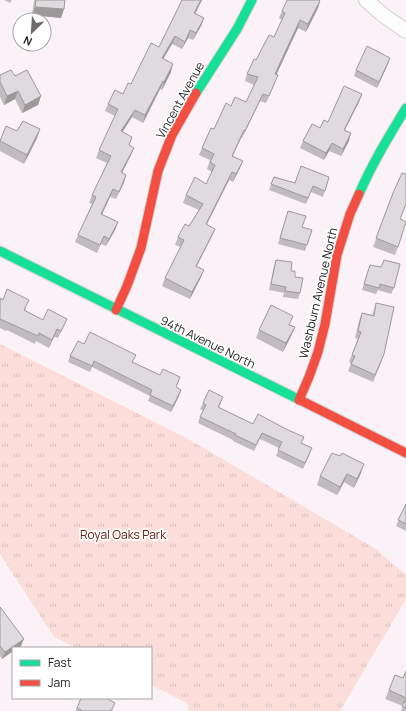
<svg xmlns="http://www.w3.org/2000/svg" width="406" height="711" font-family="Manrope,sans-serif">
	<defs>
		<pattern id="park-tufts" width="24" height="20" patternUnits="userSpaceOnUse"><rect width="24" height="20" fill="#fbded9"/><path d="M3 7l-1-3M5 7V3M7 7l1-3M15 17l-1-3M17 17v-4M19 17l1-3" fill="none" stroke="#d7beba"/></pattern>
	</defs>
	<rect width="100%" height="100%" fill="#faf2f6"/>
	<polygon fill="url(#park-tufts)" points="0,344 188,439 376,549 406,575 406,599 340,711 189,711 187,703 151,685 151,648 77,648 54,637 0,554"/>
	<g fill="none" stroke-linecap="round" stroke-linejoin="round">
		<g stroke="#d5cfd2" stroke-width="16">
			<polyline id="street" points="366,0 383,15 406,31"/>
		</g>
		<g stroke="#d5cfd2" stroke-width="11">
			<g id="fast">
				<polyline points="196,93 237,29 252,0"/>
				<path d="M 359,194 C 372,164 389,136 406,108"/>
				<polyline points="0,251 302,401"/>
			</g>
		</g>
		<g stroke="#d5cfd2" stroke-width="11">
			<g id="jam">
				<polyline points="116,310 127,286 141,248 158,171 172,135 196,93"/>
				<polyline points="299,400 309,377 318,352 325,324 337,255 350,214 359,194"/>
				<polyline points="302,401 406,453"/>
			</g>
		</g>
		<use href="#street" stroke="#fefdfe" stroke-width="14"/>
		<use href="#fast" stroke="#16e098" stroke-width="9"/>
		<use href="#jam" stroke="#f24e42" stroke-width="9"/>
	</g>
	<g fill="#c0bbbe">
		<polygon points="4,0 12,0 10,3"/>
		<polygon points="34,0 65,0 61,18 32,15"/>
		<polygon points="182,0 202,0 195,14 204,18 201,26 193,40 188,38 182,49 172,44 163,59 171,72 162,90 160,89 143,123 132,117 122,132 129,145 131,155 122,173 126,175 116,199 110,197 102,215 115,230 106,246 101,244 97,253 75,242 78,235 92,204 89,203 92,195 107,163 96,158 99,150 115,116 105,111 108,104 123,94 131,84 159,47"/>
		<polygon points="320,1 318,8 306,32 298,28 276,75 275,83 266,103 260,101 242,138 241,138 233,156 240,168 233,182 229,180 206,225 215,229 212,236 197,266 201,277 190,299 162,286 165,278 181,247 175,245 178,237 189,226 199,210 183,203 186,195 206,184 212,172 207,169 210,160 199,155 202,148 214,129 231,106 246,102 254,85 245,81 247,74 256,60 274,37 282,20 279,18 282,11"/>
		<polygon points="390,58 377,88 354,76 356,70"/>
		<polygon points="0,75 15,76 41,96 38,105 22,113 15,99 4,105 0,97"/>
		<polygon points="362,94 359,102 345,130 349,141 341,156 329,151 324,160 300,148 303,141 320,128"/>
		<polygon points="40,129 37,138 24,164 0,151 0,140 17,131"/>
		<polygon points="406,174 406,205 400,219 398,247 395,255 373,247 393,193"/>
		<polygon points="274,177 295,183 329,177 323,197 311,192 306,204 269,190"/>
		<polygon points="288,211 302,227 307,245 305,251 278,244"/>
		<polygon points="276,260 291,271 295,277 300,293 298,299 283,297 284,293 269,290 274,266"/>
		<polygon points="370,265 394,288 391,294 378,290 376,294 362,290"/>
		<polygon points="0,298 26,308 25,310 43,320 67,319 64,326 58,338 54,337 49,348 36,341 35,344 7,330 6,331 0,328"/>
		<polygon points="376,303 382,361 373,382 348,371 351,363 349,362 358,339 355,338 359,321 362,313 372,315"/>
		<polygon points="290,325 295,327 291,336 283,352 256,338 259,330"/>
		<polygon points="84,344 133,362 160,375 180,377 176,388 181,390 179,396 171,412 148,401 150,396 92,367 90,372 68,362 70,356"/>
		<polygon points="203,403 221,403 219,408 253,424 302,444 310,454 303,469 276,456 279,448 260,439 254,451 233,441 233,440 198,423 200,417 203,411 200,409"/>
		<polygon points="361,473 354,488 344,482 337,495 317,485 320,476"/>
		<polygon points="406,504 406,531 396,526"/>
		<polygon points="0,607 21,646 18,648 13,648 13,651 2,659 0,656"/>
		<polygon points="406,671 406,711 401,711 403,706 385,699 389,690 403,678"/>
		<polygon points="77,708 113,709 112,711 75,711"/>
	</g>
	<g fill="#9c999b">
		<polygon points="201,0 202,0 191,21 194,13"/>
		<polygon points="320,1 318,8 306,32 308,24"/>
		<polygon points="35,7 64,9 61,18 32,15"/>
		<polygon points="204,18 201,26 193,40 196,33"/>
		<polygon points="300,20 298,28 273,82 275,74"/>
		<polygon points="190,30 188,38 182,49 185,42"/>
		<polygon points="175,36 172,44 159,66 162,58"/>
		<polygon points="390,58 388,64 377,88 379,82"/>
		<polygon points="173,64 171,72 162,90 164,82"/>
		<polygon points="163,81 160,89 143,123 145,115"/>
		<polygon points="18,91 15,99 4,105 7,96"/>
		<polygon points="263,94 260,101 242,138 245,131"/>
		<polygon points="362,94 359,102 341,137 344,130"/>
		<polygon points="41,96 38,105 22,113 25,105"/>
		<polygon points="135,110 132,117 118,139 121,131"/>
		<polygon points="40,129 37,138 24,164 27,155"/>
		<polygon points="244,130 241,138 229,163 232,156"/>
		<polygon points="351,133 349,141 341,156 343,149"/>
		<polygon points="332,143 329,151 324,160 326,153"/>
		<polygon points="134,148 131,155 118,180 121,172"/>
		<polygon points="243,161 240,168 233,182 236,174"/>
		<polygon points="232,172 229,180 203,232 206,224"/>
		<polygon points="126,175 124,183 116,199 119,192"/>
		<polygon points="113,189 110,197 98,222 101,214"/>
		<polygon points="118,222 115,230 106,246 109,239"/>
		<polygon points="215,229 212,236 193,273 196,266"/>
		<polygon points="204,270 201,277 190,299 192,292"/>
		<polygon points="295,327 291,336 283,352 286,343"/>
		<polygon points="57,329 54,337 49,348 52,340"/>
		<polygon points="181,390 179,396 171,412 173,406"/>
		<polygon points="364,464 361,473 354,488 357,479"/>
		<polygon points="347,474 344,482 337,495 340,487"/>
		<polygon points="24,639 21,646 18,648 13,648 13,651 2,659 5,652"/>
	</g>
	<g fill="#dfdadd" stroke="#9c999b">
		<polygon points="36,0 65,0 64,9 35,7"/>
		<polygon points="182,0 201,0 194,13 204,18 196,33 190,30 185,42 175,36 162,58 173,64 164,82 163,81 145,115 135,110 121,131 132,137 129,145 134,148 121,172 126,175 119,192 113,189 101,214 118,222 109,239 104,236 100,245 78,235 96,197 92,195 111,156 99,150 118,109 108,104 115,90 123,94 128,83 131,84 151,43 159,47"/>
		<polygon points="287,0 319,0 320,1 308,24 300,20 275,74 278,75 269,96 263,94 245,131 244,130 232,156 243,161 236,174 232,172 206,224 215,229 196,266 204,270 192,292 165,278 184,240 178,237 185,224 189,226 203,204 186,195 195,177 206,184 215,165 210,162 214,154 202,148 211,128 214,129 226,103 231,106 235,97 246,102 258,77 247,74 254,59 256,60 269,35 274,37 285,13 282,11"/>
		<polygon points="367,46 390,58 379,82 356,70"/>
		<polygon points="11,70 15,76 27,70 41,96 25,105 18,91 7,96 0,82 0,75"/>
		<polygon points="344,86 362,94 344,130 351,133 343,149 332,143 326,153 303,141 312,124 320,128 324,120 328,122"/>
		<polygon points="23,121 40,129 27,155 0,141 6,126 17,131"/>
		<polygon points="301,166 329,177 325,191 313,186 308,198 271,184 274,177 295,183"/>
		<polygon points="402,173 406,174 406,204 400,219 406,222 398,247 376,238 393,193"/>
		<polygon points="288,211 306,216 302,227 312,230 307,245 280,238"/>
		<polygon points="276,260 292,262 291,271 295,271 295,277 303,278 300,293 285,291 286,287 271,284"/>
		<polygon points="384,260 400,264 394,288 380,284 379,288 364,284 370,265 381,267"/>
		<polygon points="7,289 29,300 24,310 43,320 48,309 67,319 61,331 57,329 52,340 39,333 38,336 0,319 0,298 3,300"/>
		<polygon points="376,303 394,307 384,354 375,375 351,364 355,356 352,355 361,332 358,331 362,313 374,316"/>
		<polygon points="271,305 293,316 289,325 295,327 286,343 259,330"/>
		<polygon points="90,332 136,355 132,362 160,375 163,369 180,377 176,387 181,390 173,406 150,395 152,390 94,361 92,366 70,356 78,341 84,344"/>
		<polygon points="209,390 223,397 218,407 253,424 258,414 288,430 304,437 301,443 312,448 305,463 278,450 282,442 262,433 256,445 235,435 236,434 200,417 206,405 203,403"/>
		<polygon points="332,453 340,456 342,453 364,464 357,479 347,474 340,487 320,476"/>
		<polygon points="406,504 406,524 398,520"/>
		<polygon points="0,607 24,639 5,652 0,646"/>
		<polygon points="406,671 406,698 389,690 395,675 403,678"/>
		<polygon points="81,698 106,698 115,703 111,711 83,711 77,708"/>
		<polygon points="406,699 406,708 402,706"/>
	</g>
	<g text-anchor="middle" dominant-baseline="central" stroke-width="3.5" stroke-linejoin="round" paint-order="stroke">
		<g font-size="12" fill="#221d1f" stroke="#fff">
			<text transform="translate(180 100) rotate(-61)">Vincent Avenue</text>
			<text transform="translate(318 293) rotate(-77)">Washburn Avenue North</text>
			<text transform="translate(208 342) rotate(26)">94th Avenue North</text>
		</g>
		<g font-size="12" fill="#602212" stroke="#fff">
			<text x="123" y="534">Royal Oaks Park</text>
		</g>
	</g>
	<rect x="12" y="647" width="140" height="52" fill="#ffffff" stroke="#a7a5a5"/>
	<rect x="20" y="660" width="20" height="6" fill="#16e098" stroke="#a7a5a5"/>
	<text x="48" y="667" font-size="12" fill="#221d1f">Fast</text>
	<rect x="20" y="680" width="20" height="6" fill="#f24e42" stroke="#a7a5a5"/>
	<text x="48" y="687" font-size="12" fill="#221d1f">Jam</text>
	<g transform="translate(32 32) rotate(205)"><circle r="19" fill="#ffffff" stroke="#a7a5a5"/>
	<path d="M0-3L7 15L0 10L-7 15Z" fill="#6e686a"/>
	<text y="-6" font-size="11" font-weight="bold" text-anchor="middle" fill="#221d1f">N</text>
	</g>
</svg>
